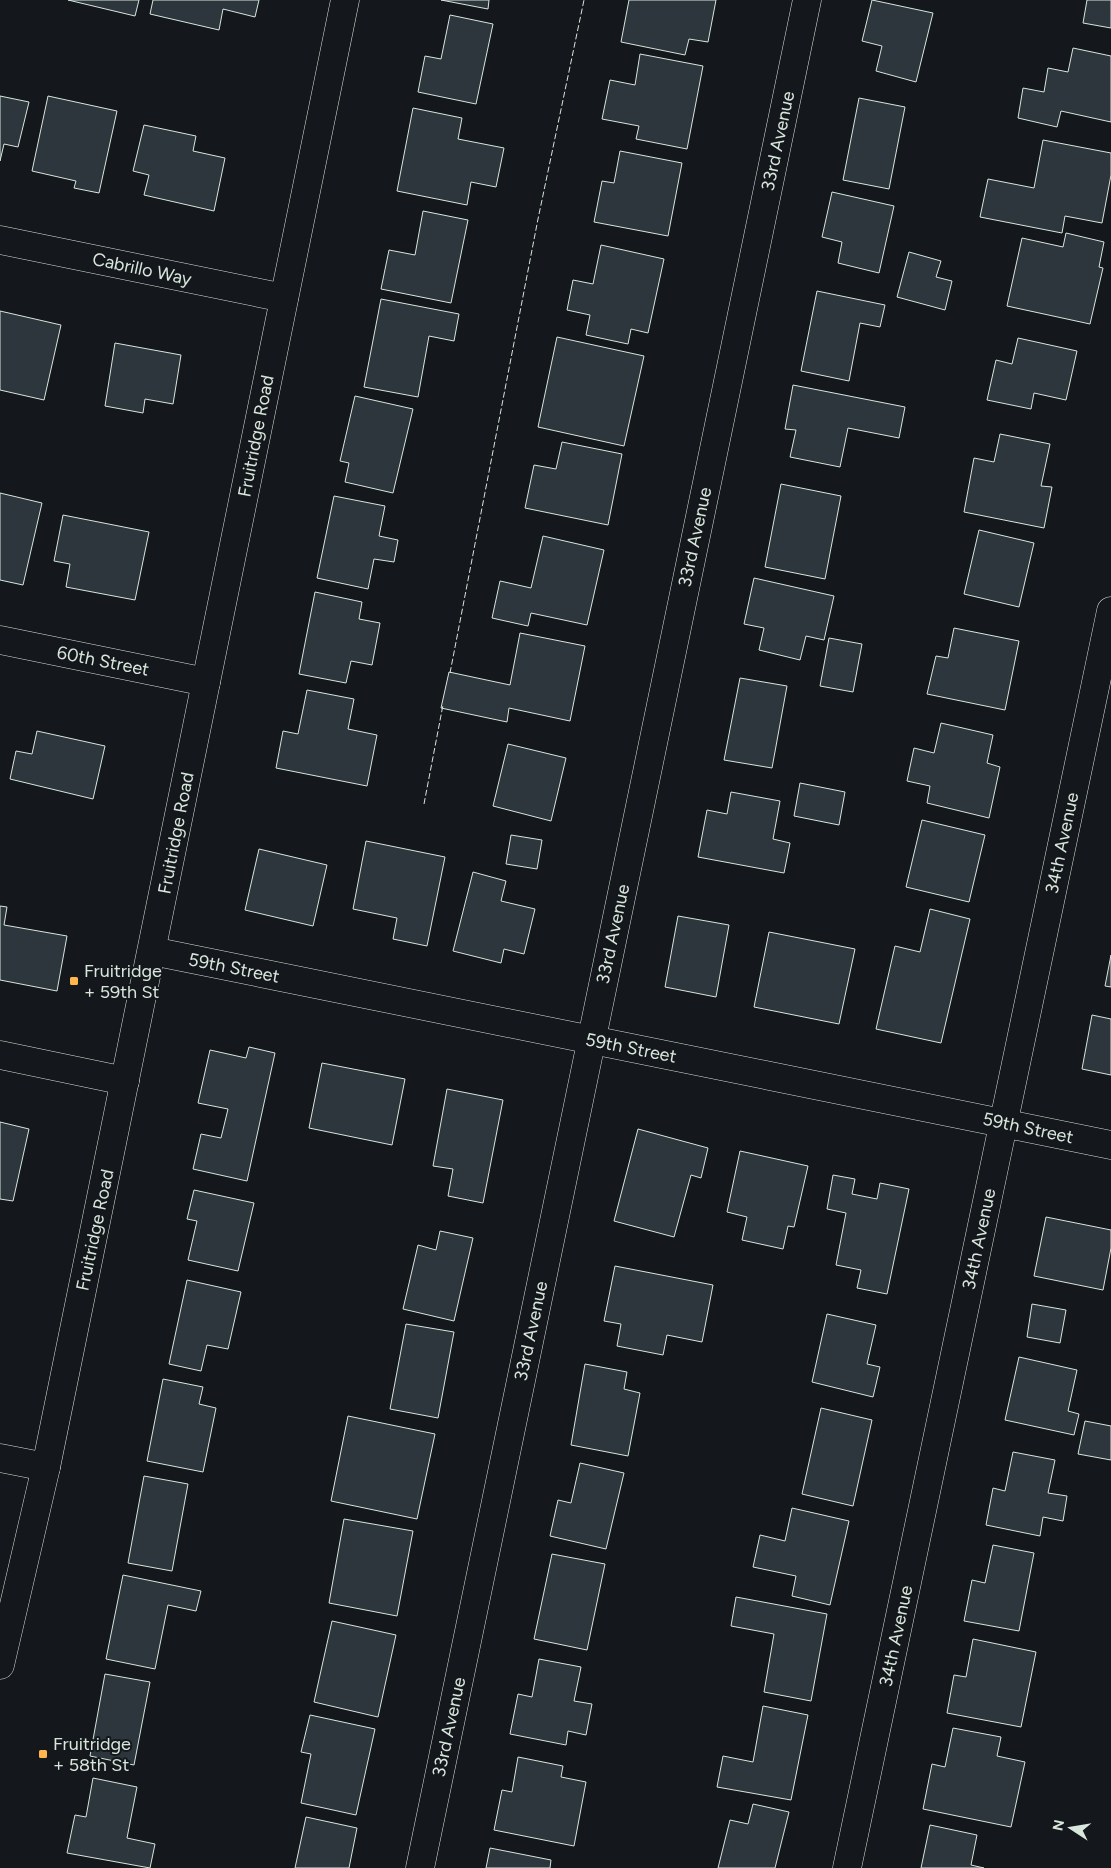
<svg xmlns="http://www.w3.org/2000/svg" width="1111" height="1868" font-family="Figtree,sans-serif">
	<rect width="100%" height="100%" fill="#14181c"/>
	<g fill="#2c363c" stroke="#d8e6dc">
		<polygon points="68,0 139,0 135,16"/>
		<polygon points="153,0 259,0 255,17 223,9 219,30 150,14"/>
		<polygon points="441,0 489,0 488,9"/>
		<polygon points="629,0 716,0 708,42 689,39 685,55 621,42"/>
		<polygon points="872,0 933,13 916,82 876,71 882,46 862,41"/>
		<polygon points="1087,0 1111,0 1111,28 1083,23"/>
		<polygon points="450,15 493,24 476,104 418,92 425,56 441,59"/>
		<polygon points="1073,48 1111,56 1111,122 1061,111 1057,127 1018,118 1023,88 1044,92 1048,68 1068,72"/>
		<polygon points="640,54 703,66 687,149 636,139 639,126 602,119 610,80 635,85"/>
		<polygon points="0,96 29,102 18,147 4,144 0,161"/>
		<polygon points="48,96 117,111 99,193 74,188 76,181 32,171"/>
		<polygon points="859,98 905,107 889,189 843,180"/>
		<polygon points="413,108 462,118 458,139 504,148 496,187 471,182 467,205 397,191"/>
		<polygon points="144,125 196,136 193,151 225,158 214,211 144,195 149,175 133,171"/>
		<polygon points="1043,140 1111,153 1111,175 1102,223 1065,216 1062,233 980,217 988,179 1034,188"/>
		<polygon points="620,151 682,163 668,236 594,222 602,181 614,183"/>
		<polygon points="832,192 894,206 879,273 838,263 842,242 822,237"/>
		<polygon points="423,211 468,220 451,303 381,289 389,250 415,255"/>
		<polygon points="1066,233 1104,242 1099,267 1103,268 1090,324 1007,306 1022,238 1063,247"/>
		<polygon points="601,245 664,259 648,333 631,329 628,344 586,335 590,315 567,310 573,280 593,284"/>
		<polygon points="909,252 941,261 936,277 952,281 945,310 897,297"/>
		<polygon points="817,291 885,305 880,327 860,323 849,381 801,371"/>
		<polygon points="381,299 459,314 454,341 429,336 418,397 364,387"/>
		<polygon points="0,311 61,325 44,400 0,390"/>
		<polygon points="557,337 644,356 624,446 538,427"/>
		<polygon points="1018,338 1077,351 1066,400 1034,393 1031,409 987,400 996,360 1012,364"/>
		<polygon points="115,343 181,355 173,404 145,399 143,413 105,406"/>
		<polygon points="793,385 905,407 899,438 848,428 840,467 790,457 796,430 785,429"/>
		<polygon points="355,396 413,409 393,493 345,482 349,463 340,461"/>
		<polygon points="1000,434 1050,444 1041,486 1052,487 1044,528 964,512 974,458 994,462"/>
		<polygon points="562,442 622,454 608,525 525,508 534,465 556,469"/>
		<polygon points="781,484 841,496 825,579 765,567"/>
		<polygon points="0,493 42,503 23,585 0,580"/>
		<polygon points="334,496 385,506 379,536 398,540 394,562 374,559 368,589 317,578"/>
		<polygon points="63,515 149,532 135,600 66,587 70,564 54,561"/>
		<polygon points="979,530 1034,543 1019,607 964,594"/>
		<polygon points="543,536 604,550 587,625 531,613 528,626 492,618 500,581 531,588"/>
		<polygon points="754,578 834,596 824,640 806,636 800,660 759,650 764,628 744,624"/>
		<polygon points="315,592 362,602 359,619 380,623 372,665 351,661 346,683 299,674"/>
		<polygon points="954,628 1019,641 1005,710 927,694 936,656 948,658"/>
		<polygon points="520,633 585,646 570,721 509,708 507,722 441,708 449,672 510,685"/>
		<polygon points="829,638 862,644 853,692 820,686"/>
		<polygon points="740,678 787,686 772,768 724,760"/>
		<polygon points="307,690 354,699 348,729 377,735 367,786 276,768 283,731 298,734"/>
		<polygon points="941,723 993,735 987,763 1000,767 989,818 927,803 930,786 907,781 914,748 934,753"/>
		<polygon points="37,731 105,746 93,799 10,779 16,751 32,754"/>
		<polygon points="508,744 566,758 551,821 493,806"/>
		<polygon points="800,783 845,792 839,825 794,816"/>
		<polygon points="731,792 780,801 773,839 790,843 784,873 698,857 707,810 727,814"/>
		<polygon points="922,820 985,835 969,902 906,887"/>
		<polygon points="511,835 542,840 537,869 506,864"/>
		<polygon points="366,841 445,857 427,946 393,939 397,918 353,909"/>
		<polygon points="259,849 327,865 313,926 245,910"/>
		<polygon points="473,872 506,881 501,901 535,909 524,954 504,949 501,963 453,951"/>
		<polygon points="0,906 7,907 4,925 67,936 57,991 0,980"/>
		<polygon points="930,909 970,919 941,1043 876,1029 895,946 920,952"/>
		<polygon points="678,916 729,925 716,997 665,987"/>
		<polygon points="769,932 855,949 839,1024 754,1007"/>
		<polygon points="1111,955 1111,987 1105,986"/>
		<polygon points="1092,1015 1111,1019 1111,1075 1082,1069"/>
		<polygon points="249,1047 275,1053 247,1181 193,1169 201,1134 221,1138 228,1109 198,1103 210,1050 246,1058"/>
		<polygon points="322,1063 405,1079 392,1145 309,1128"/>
		<polygon points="447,1089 503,1100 483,1203 448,1196 453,1169 433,1166"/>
		<polygon points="0,1122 29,1129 13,1201 0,1199"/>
		<polygon points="638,1129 708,1148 701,1178 691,1175 674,1237 614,1221"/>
		<polygon points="740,1151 808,1166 794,1227 788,1226 783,1249 742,1240 747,1217 727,1212"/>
		<polygon points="833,1175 855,1179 852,1194 877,1199 880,1183 909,1189 887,1294 857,1288 861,1270 836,1265 846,1213 827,1209"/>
		<polygon points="194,1190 254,1203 238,1271 188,1260 197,1221 187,1219"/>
		<polygon points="1046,1217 1111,1230 1111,1248 1103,1290 1034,1276"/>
		<polygon points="440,1231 473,1238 454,1321 403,1309 418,1245 436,1250"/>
		<polygon points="615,1266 713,1285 702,1342 667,1335 663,1355 617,1346 621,1324 604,1321"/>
		<polygon points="187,1280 241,1292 228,1349 207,1345 201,1371 169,1364"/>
		<polygon points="1032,1304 1066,1310 1060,1343 1027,1337"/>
		<polygon points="827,1314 876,1325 867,1364 880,1367 873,1397 812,1382"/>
		<polygon points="406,1324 454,1332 438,1418 390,1409"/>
		<polygon points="1019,1357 1077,1370 1068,1411 1079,1414 1074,1435 1005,1420"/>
		<polygon points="585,1364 627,1372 624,1389 640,1393 628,1456 571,1445"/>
		<polygon points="163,1379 203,1387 199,1404 216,1408 203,1472 147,1461"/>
		<polygon points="821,1408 872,1420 853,1506 802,1494"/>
		<polygon points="348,1416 435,1434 417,1519 331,1501"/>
		<polygon points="1085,1421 1111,1426 1111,1460 1078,1454"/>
		<polygon points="1013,1452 1055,1460 1048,1493 1067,1496 1063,1521 1043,1517 1040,1536 986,1525 993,1488 1005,1491"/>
		<polygon points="580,1463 624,1473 606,1549 550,1536 558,1500 571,1503"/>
		<polygon points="144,1476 188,1484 172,1571 128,1563"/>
		<polygon points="792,1508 849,1521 830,1605 792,1596 796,1576 753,1567 760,1535 785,1541"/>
		<polygon points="344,1519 413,1531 397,1616 329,1603"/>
		<polygon points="993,1545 1034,1553 1019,1631 964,1621 972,1580 985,1583"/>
		<polygon points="552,1554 605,1564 587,1650 534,1639"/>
		<polygon points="123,1575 201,1591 196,1611 168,1605 155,1669 106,1659"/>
		<polygon points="736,1597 827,1614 811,1701 764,1692 774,1634 731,1626"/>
		<polygon points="332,1621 396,1635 378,1717 314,1702"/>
		<polygon points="973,1639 1036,1652 1021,1727 947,1713 954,1675 966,1677"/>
		<polygon points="539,1659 581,1667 574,1701 592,1704 586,1735 568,1731 566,1745 510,1734 518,1694 532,1697"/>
		<polygon points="105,1674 150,1682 134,1765 90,1756"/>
		<polygon points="763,1706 808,1715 791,1800 717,1787 723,1756 753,1762"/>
		<polygon points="310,1715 375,1729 356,1815 301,1803 311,1754 301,1752"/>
		<polygon points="953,1728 1001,1737 997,1756 1025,1762 1011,1827 923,1809 932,1764 945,1767"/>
		<polygon points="518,1757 563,1766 561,1777 586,1782 574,1846 494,1830 502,1790 512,1792"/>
		<polygon points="93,1778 137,1787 127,1838 155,1844 150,1868 67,1853 75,1815 86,1817"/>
		<polygon points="753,1804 789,1812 775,1868 718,1868 730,1820 748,1824"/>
		<polygon points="306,1817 357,1828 349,1868 295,1868"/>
		<polygon points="930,1825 977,1835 971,1865 984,1868 921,1868"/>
		<polygon points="490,1848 551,1860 550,1868 486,1868"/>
	</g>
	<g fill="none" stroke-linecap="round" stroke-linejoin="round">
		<g stroke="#d8e6dc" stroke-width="29">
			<g id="minor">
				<polyline points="0,240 284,298"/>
				<polyline points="0,640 206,682"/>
				<polyline points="152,951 1111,1145"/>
				<polyline points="0,1055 125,1081"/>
				<polyline points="0,1458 46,1467"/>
				<polyline points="420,1868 807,0"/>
				<polyline points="847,1868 1111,611"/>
			</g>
		</g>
		<g stroke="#d8e6dc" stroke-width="29">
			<polyline id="major" points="0,1665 46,1467 345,0"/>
		</g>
		<use href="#minor" stroke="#14181c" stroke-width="28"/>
		<use href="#major" stroke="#14181c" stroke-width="28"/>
		<g stroke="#d8e6dc" stroke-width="1" stroke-dasharray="6 2.5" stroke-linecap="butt">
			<polyline points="450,673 538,219 584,0"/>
			<polyline points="424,804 443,705"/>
		</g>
	</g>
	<g fill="#ffb74d" stroke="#14181c" stroke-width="2">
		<rect x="69" y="976" width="10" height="10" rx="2.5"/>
		<rect x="38" y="1749" width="10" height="10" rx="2.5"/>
	</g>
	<g text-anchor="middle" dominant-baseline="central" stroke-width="4" stroke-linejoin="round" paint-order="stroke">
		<g font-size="18" fill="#d8e6dc" stroke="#14181c">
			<text transform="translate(778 141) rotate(-78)">33rd Avenue</text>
			<text transform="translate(142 269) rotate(12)">Cabrillo Way</text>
			<text transform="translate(256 436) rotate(-79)">Fruitridge Road</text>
			<text transform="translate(695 537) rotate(-78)">33rd Avenue</text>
			<text transform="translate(103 661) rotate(11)">60th Street</text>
			<text transform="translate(176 833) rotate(-79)">Fruitridge Road</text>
			<text transform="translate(1062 843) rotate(-78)">34th Avenue</text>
			<text transform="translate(613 934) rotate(-78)">33rd Avenue</text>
			<text transform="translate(234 968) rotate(11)">59th Street</text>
			<text transform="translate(631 1048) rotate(11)">59th Street</text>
			<text transform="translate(1028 1128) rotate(12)">59th Street</text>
			<text transform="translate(95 1230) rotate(-78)">Fruitridge Road</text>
			<text transform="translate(979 1239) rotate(-78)">34th Avenue</text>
			<text transform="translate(531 1331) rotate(-78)">33rd Avenue</text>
			<text transform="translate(896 1636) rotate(-78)">34th Avenue</text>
			<text transform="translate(449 1727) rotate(-78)">33rd Avenue</text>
		</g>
		<g font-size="18" fill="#d8e6dc" stroke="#14181c" text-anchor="start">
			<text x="84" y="971">Fruitridge<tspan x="84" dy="21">+ 59th St</tspan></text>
			<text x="53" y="1744">Fruitridge<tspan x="53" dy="21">+ 58th St</tspan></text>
		</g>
	</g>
	<g transform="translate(1071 1828) rotate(282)" stroke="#14181c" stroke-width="4" paint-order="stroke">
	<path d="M0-4L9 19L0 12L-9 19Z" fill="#d8e6dc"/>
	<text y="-8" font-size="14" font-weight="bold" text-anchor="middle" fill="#d8e6dc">N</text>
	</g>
</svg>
